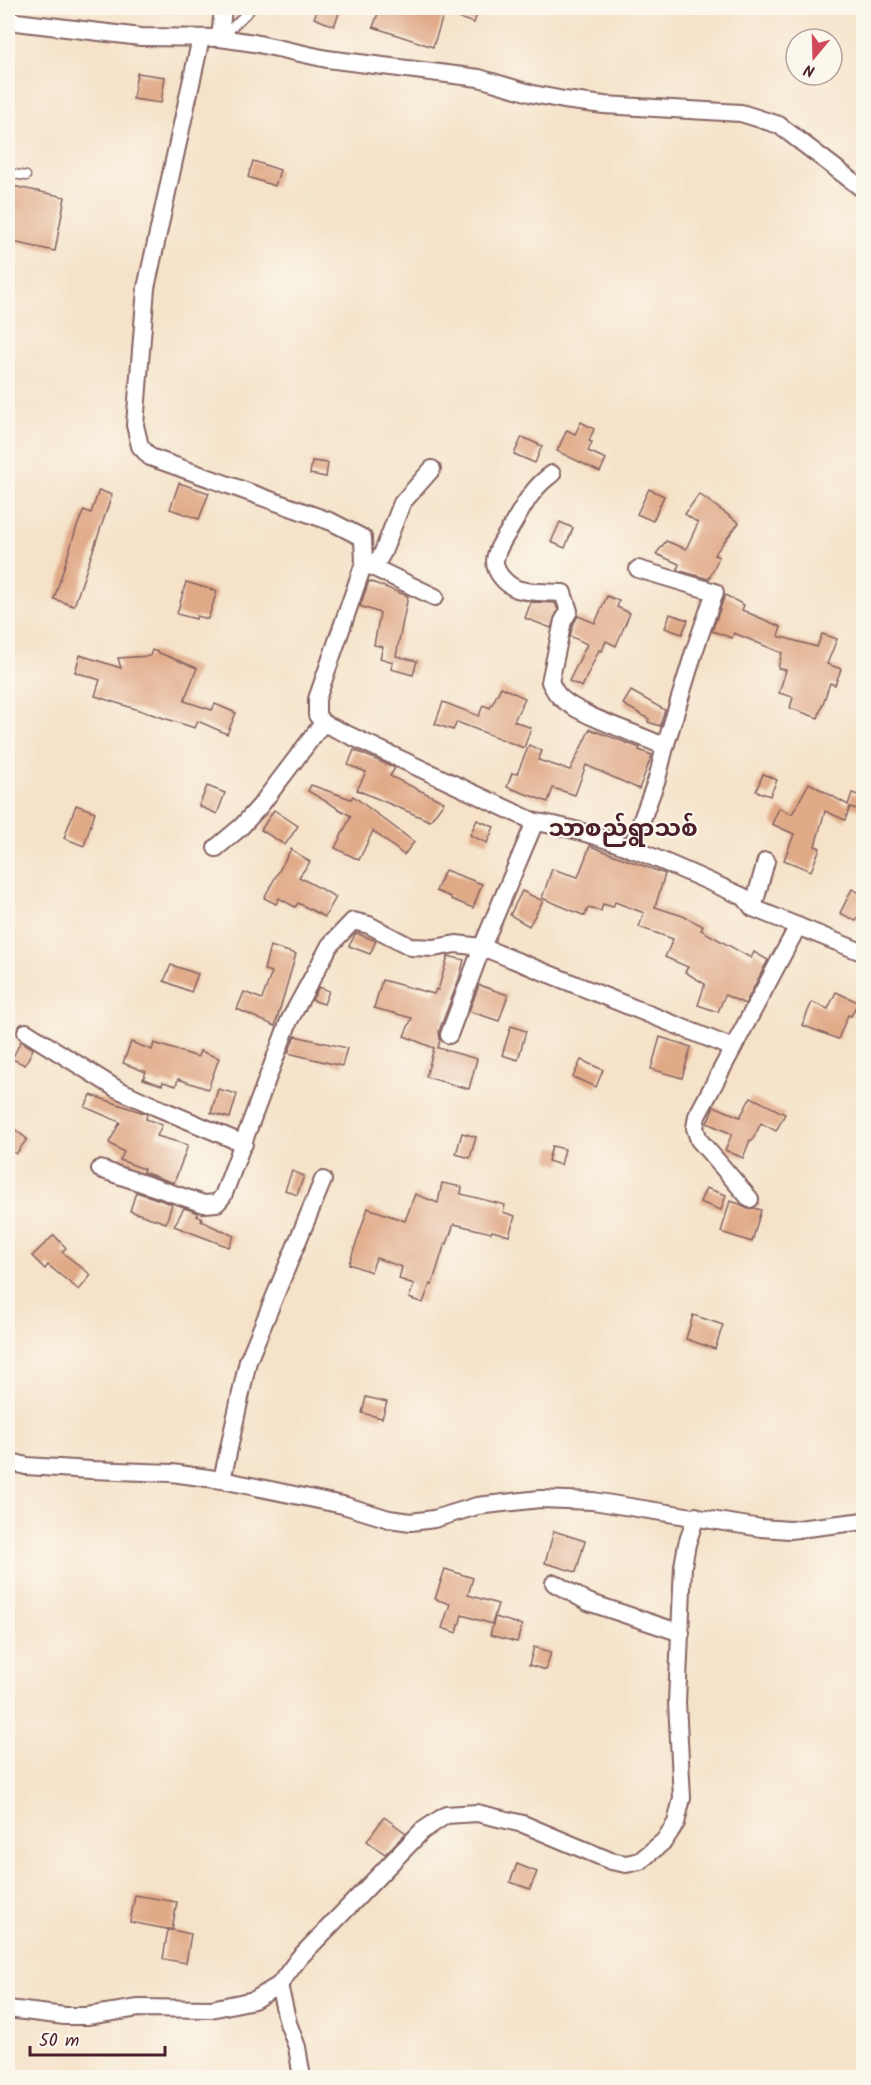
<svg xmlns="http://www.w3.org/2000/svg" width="871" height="2085" font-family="Kalam,'Noto Sans Myanmar',sans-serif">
	<rect width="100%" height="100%" fill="#fbf7ec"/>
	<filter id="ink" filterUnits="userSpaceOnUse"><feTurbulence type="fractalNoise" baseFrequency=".0167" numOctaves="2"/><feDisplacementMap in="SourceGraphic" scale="12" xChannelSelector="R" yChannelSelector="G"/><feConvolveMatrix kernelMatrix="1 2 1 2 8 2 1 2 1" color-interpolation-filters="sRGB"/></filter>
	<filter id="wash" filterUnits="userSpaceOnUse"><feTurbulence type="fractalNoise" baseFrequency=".008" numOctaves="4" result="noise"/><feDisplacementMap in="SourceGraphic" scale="24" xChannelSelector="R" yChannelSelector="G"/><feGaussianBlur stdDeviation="1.35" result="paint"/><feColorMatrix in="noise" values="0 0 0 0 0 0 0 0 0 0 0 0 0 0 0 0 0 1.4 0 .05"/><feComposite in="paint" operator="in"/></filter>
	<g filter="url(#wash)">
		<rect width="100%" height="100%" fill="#f5e2c8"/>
		<g id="blocks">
			<g fill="#e0a987">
				<polygon points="318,8 332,8 340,11 334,26 314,18"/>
				<polygon points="380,8 479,8 474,23 444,13 433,47 373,27"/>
				<polygon points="137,73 165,77 161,103 133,99"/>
				<polygon points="253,161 280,170 275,186 248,177"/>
				<polygon points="8,185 65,197 55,251 8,241"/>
				<polygon points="581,422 594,429 589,441 592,442 588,451 606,459 600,472 557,451 567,430 575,434"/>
				<polygon points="522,437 542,446 535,463 514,454"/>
				<polygon points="312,461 328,463 326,477 310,474"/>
				<polygon points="179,483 209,493 199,519 170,509"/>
				<polygon points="649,489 664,496 653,521 637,514"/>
				<polygon points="99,490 112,495 74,606 54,599 76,529 84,510 91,513"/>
				<polygon points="699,494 739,523 714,555 719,557 709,579 677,570 679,564 656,554 666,541 686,549 698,523 685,514"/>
				<polygon points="560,522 573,528 565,548 551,542"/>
				<polygon points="369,581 408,596 396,656 417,661 413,675 391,669 393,662 380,658 383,647 374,645 380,613 360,606"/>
				<polygon points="186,582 217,591 208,619 197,616 196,619 177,614"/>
				<polygon points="725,595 744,605 742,610 781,627 778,636 817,647 822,634 837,639 827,664 841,669 835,685 830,683 818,718 790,708 793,697 779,693 786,670 778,668 782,653 734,633 732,638 712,631"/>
				<polygon points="607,596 619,601 617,607 630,613 616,646 606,641 602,651 599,650 582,687 569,681 587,644 570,636 573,625 578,616 595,623"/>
				<polygon points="531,602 555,603 558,610 551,628 525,618"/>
				<polygon points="670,614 688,620 682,634 665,628"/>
				<polygon points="152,650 197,668 184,701 212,710 215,704 236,713 227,734 198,721 195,728 95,696 100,680 75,672 80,655 121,668 118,658 150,656"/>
				<polygon points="501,687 525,698 514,721 531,728 524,748 457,722 453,730 435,724 443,702 479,716 483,705 490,708"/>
				<polygon points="631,691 665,710 660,726 648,722 649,719 623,704"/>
				<polygon points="590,729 640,748 639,750 652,755 639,789 586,765 575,795 553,788 548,802 507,787 512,773 517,774 529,745 542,751 538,760 570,770"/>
				<polygon points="354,750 395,768 390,776 444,802 430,821 357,790 366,772 348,765"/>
				<polygon points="763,774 777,780 770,796 756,791"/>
				<polygon points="809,783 848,805 852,793 864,797 864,811 850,807 845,820 825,811 815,846 820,848 811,871 784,860 794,834 772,824 779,808 792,814"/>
				<polygon points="311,785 351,799 353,796 414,842 404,855 373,831 359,860 335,848 351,816 308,791"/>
				<polygon points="207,786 225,793 217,814 199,806"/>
				<polygon points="76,805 95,812 84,846 64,838"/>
				<polygon points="274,810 298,826 285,845 261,830"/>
				<polygon points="477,820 494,827 487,843 470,835"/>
				<polygon points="590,846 665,874 655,907 683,916 703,926 701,930 751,958 754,952 768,960 745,1004 725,995 718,1012 698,1005 705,984 685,972 688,967 665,957 673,939 639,927 644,913 615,902 613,907 603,904 601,911 588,908 585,916 542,898 552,869 578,877"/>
				<polygon points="291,849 310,862 299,877 336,897 325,917 298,903 295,907 279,898 276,904 264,898"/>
				<polygon points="445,870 482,884 473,908 451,899 451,897 436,891"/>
				<polygon points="852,889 864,895 864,905 856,921 840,913"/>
				<polygon points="522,891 543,901 529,926 510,915"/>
				<polygon points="356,933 376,941 370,954 349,946"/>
				<polygon points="270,946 296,954 275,1026 237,1009 244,992 262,999 272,972 264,970"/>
				<polygon points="448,956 464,960 459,979 439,1031 440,1040 438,1048 477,1059 469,1089 426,1077 434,1048 404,1036 412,1018 374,1008 382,980 434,994 436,989 438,990"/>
				<polygon points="171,965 198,974 191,992 164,981"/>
				<polygon points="479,985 508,995 499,1021 469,1011"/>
				<polygon points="319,987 329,991 324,1004 312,1000"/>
				<polygon points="836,992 858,1002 851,1016 848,1015 838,1039 802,1025 812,1002 828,1009"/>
				<polygon points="511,1026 526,1031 518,1060 502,1055"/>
				<polygon points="295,1036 347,1048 342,1066 288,1053"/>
				<polygon points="660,1037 691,1047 682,1078 651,1069"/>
				<polygon points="21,1041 33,1049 25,1065 12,1059"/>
				<polygon points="131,1042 152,1050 154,1043 198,1057 200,1051 219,1058 208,1089 178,1079 176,1086 163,1082 162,1085 143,1079 146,1072 123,1063"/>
				<polygon points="581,1060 603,1070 596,1087 573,1077"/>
				<polygon points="218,1089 237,1094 230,1118 211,1113"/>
				<polygon points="91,1095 147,1114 146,1119 162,1125 157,1136 188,1145 174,1183 143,1172 144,1169 120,1160 124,1152 109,1143 120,1122 85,1107"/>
				<polygon points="751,1097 785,1114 776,1131 761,1123 752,1141 750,1140 743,1158 725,1150 732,1134 707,1123 714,1106 740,1117"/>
				<polygon points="8,1124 27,1139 16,1154 8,1148"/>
				<polygon points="462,1133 476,1137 470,1158 456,1154"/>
				<polygon points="552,1146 565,1149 561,1165 548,1161"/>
				<polygon points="292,1171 304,1176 297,1195 285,1190"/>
				<polygon points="442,1183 462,1187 461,1194 505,1205 503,1212 515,1216 509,1236 492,1231 491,1233 454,1224 447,1244 445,1243 432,1285 430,1284 423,1303 409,1298 414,1284 399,1279 402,1267 376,1258 371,1272 349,1264 368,1208 405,1221 415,1194 438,1203"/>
				<polygon points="706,1188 726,1195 721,1210 700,1202"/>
				<polygon points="136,1192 172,1204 166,1223 130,1211"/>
				<polygon points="730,1201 740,1204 747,1209 754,1208 761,1210 752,1242 721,1232"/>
				<polygon points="184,1208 198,1213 197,1216 202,1218 201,1221 234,1236 229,1247 174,1226"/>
				<polygon points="54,1235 66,1248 62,1252 91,1275 79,1290 48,1265 45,1269 32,1256"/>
				<polygon points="693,1315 723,1325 715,1349 686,1339"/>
				<polygon points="366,1397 387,1402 382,1418 362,1413"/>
				<polygon points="554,1531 585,1541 576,1572 545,1563"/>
				<polygon points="445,1569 473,1578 468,1595 498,1604 492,1624 462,1615 457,1633 442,1628 450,1604 435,1599"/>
				<polygon points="495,1617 522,1625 517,1642 490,1635"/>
				<polygon points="534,1647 551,1652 546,1670 529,1665"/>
				<polygon points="384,1817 406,1833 385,1854 367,1841"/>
				<polygon points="517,1864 537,1872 530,1889 510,1882"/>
				<polygon points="135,1895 177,1902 172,1930 130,1922"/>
				<polygon points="168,1929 191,1934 186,1963 163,1959"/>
			</g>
		</g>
	</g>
	<g filter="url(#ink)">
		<use href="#blocks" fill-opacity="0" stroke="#866362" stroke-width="1.5"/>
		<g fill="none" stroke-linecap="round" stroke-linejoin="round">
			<g stroke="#866362" stroke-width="11">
				<g id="lane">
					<polyline points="223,36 252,8"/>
					<polyline points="8,173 26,176"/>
				</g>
			</g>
			<g stroke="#866362" stroke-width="20">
				<g id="street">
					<polyline points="8,21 141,37 220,38 254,43 327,59 479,78 533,94 564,100 604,105 741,113 779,125 864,190"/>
					<path d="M 201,38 L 146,288 L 135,425 L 140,446 L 150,457 L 332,522 L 363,538 L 364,563 L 317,699 L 317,715 L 323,723 L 535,822 C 607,832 677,868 744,897 L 753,908 L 864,953"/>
					<polyline points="220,38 223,8"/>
					<path d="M 552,474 C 533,487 524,505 513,524 C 507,535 495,549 495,562 C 495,573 507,585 517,589 C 528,593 551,592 563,593 L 569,611 L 563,621 L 550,682 C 552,685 554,690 557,694 C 574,715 638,733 665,747 L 657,779 L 631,849"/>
					<polyline points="364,563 435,597"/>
					<polyline points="368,566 379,559 383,552 402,503 432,469"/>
					<polyline points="638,569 715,592 694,652 665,747"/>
					<polyline points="216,848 241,827 260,806 323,723"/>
					<polyline points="753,908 766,861"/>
					<polyline points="26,1032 117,1089 156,1107 244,1144"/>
					<polyline points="449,1035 482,947 535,822"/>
					<polyline points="733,1048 798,926"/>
					<polyline points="100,1169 204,1204 217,1203 223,1196 289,1021 330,945 353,921 369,925 411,947 434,948 456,944 482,947 733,1048 697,1116 695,1128 699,1140 750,1199"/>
					<polyline points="8,1461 26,1466 91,1470 172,1473 222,1480 343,1505 389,1519 411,1522 434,1519 477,1506 540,1499 593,1501 761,1528 790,1530 864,1521"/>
					<polyline points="222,1480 248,1361 323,1180"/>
					<polyline points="554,1583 588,1602 681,1633"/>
					<polyline points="279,1985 288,2023 297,2047 302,2078"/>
					<polyline points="8,2009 65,2016 87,2016 139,2008 211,2009 254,2000 279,1985 299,1958 422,1831 446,1815 477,1813 523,1824 611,1861 626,1864 640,1861 664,1841 676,1823 682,1798 677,1702 683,1566 687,1544 696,1516"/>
				</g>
			</g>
			<use href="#lane" stroke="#fff" stroke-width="8"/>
			<use href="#street" stroke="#fff" stroke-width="16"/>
		</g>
	</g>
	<g text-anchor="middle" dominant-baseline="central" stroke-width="4.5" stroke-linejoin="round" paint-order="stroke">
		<g font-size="24" font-weight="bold" fill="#4a1f2b" stroke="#fbf7ec">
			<text x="623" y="829">သာစည်ရွာသစ်</text>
		</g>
	</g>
	<rect width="871" height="2085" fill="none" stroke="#fbf7ec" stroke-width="30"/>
	<g transform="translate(814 57) rotate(199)"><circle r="28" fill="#fbf7ec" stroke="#b4a19f" stroke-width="1.5"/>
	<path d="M0-4.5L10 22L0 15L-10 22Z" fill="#d1495b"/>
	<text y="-9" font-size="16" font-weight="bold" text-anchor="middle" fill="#4a1f2b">N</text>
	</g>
	<path d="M30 2046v9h135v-9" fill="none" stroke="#4a1f2b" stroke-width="3"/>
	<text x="39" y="2046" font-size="18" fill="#4a1f2b" stroke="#fbf7ec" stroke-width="4.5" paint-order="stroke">50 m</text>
</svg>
